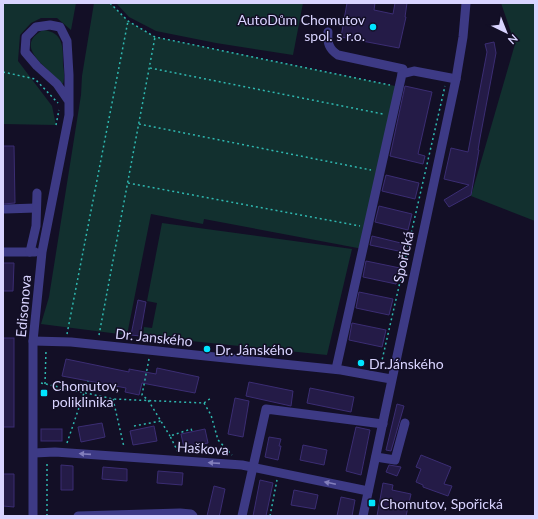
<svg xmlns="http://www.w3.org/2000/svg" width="538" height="519" font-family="Lato,sans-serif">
	<rect width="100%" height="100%" fill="#130f26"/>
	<g fill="#12302f">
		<polygon points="3,3 76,3 71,30 57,18 41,18 31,23 20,35 18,61 52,106 56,125 3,124"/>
		<polygon points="94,3 110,3 128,21 155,37 400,87 363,249 204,219 203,224 151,214 127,335 41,324 49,297 81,95 82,76"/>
		<polygon points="116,3 303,3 293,55 216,43 156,31 129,17"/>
		<polygon points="501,3 535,3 535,221 471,196 515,44"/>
		<path d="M 43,30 C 64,32 63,48 63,64 C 64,71 65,78 63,84 C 57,80 52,74 47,69 C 34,57 20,42 43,30 Z"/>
		<polygon points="162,223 352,249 327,355 143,336 144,327 152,328 157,303 147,301"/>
	</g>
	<g fill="#241b47" stroke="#3b2d73">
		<polygon points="347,3 375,3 374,10 393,14 395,3 407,3 405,17 406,17 399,48 341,37"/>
		<polygon points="494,42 496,53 480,138 478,150 479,150 471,195 449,207 444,200 469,185 444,179 451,148 468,152 487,52 485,44"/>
		<polygon points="405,86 432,92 418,154 425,156 423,164 390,156"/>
		<polygon points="3,146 14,146 15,203 3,204"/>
		<polygon points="386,175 419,183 415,199 382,191"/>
		<polygon points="379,206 412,214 408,230 375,222"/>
		<polygon points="372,236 405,244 403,252 370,245"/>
		<polygon points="366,261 400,268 396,284 363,277"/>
		<polygon points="3,263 14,263 13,291 3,291"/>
		<polygon points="359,292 393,299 389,315 356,308"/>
		<polygon points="138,300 146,302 140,336 131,335"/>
		<polygon points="352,323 386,330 382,347 349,340"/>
		<rect x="3" y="338" width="11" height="89"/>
		<polygon points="66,359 129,372 129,369 156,374 157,368 199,377 195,393 142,383 139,395 125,392 126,388 62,376"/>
		<polygon points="249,382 293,391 291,406 246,396"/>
		<polygon points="310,388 354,397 351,412 307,403"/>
		<polygon points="235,398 249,401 243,437 228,434"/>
		<polygon points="397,404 404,406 391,451 386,450"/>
		<polygon points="102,423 105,437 81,442 78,427"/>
		<polygon points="154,426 157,441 133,445 130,431"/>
		<polygon points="356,427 370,430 361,475 346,471"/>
		<rect x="41" y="429" width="21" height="12"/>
		<polygon points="205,429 208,443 184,448 181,434"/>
		<polygon points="269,437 281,439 279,446 281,446 278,460 265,457"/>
		<polygon points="303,445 327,450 324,465 300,460"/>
		<polygon points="421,455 451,467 444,484 452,486 448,496 423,487 423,485 416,482 421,469 416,467"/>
		<polygon points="61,465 73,466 73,490 61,490"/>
		<polygon points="389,465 401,467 397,476 386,472"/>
		<polygon points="103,467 127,469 127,481 102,479"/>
		<polygon points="158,471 183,473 182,485 157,483"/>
		<polygon points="3,474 14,474 14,507 3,506"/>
		<polygon points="260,480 273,483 266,516 253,516"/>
		<polygon points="383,483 393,485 392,490 411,494 406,516 377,516"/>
		<polygon points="214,486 225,489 220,513 219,516 207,516"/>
		<polygon points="294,490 318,495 315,509 291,505"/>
		<polygon points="341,497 355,500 352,516 337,516"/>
	</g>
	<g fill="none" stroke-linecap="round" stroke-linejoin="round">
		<g stroke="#2fb8b0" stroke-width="1.5" stroke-dasharray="2 3" stroke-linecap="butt">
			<polyline points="110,3 128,21 155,37 390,85"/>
			<polyline points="150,68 383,114"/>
			<polyline points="3,72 35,79 58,103"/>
			<polyline points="139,124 371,170"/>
			<polyline points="56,125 59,110"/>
			<polyline points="128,183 360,226"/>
			<polyline points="67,334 128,21"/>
			<polyline points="99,335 155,37"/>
			<polyline points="149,359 142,395 148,400 170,436"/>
			<polyline points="380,369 445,86"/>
			<polyline points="41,383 113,399 204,403 211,398"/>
			<polyline points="45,384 46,350"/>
			<polyline points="113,399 124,447"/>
			<polyline points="204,403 211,415 218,440 232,455"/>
			<polyline points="134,426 161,421"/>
			<polyline points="67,443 88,381"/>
			<polyline points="178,452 170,436 191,429 192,431"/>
			<polyline points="47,516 47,461"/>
			<polyline points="270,516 277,480"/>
		</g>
		<g stroke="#3d3a85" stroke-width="9">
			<path d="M 328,32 C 327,43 329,49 338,55 L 403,69 L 402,74"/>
			<polyline points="5,209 36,208"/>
			<polyline points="3,252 35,252"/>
			<polyline points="30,252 36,226 37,193"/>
			<polyline points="33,341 71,342 341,370 391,379"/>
			<polyline points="336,369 402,74 414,71 456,79"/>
			<polyline points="34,453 55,452 242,465 368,491"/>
			<polyline points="376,457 395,460 405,423"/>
			<polyline points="33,516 33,341 42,252 69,115 69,75 67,41 60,27 50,25 36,27 26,37 25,52 37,66 57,84 68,100"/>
			<polyline points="78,516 180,513 191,514 193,516"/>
			<polyline points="242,516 266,409 383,424"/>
			<polyline points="363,516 456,79 463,37 466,3"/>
		</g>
	</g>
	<defs><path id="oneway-solid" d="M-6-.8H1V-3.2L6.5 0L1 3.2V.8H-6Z"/></defs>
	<g fill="#837fbc">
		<use href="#oneway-solid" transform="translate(85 454) rotate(-176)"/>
		<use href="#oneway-solid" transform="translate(214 463) rotate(-176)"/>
		<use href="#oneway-solid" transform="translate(330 483) rotate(-168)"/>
	</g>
	<g fill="#00e5ff" stroke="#130f26" stroke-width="1.5">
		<circle cx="373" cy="27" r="4"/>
		<circle cx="207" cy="349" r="4"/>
		<circle cx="361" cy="363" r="4"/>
		<rect x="40" y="389" width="8" height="8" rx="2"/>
		<rect x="368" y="499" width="8" height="8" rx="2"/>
	</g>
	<g text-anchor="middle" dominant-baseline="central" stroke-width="3" stroke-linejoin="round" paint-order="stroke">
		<g font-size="14" fill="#d9d4ff" stroke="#130f26" text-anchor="start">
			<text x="365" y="19" text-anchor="end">AutoDům Chomutov<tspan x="365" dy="16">spol. s r.o.</tspan></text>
			<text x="215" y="349">Dr. Jánského</text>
			<text x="369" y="363">Dr.Jánského</text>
			<text x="52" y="385">Chomutov,<tspan x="52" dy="16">poliklinika</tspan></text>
			<text x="380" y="503">Chomutov, Spořická</text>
		</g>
		<g font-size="14" fill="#d9d4ff" stroke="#130f26">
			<text transform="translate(403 257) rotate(-78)">Spořická</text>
			<text transform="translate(23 306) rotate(-85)">Edisonova</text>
			<text transform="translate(154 337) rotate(6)">Dr. Janského</text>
			<text transform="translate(203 448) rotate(4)">Haškova</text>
		</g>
	</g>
	<rect width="538" height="519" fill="none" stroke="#d9d4ff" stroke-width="8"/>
	<g transform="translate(506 32) rotate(137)" stroke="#130f26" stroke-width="3" paint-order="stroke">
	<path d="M0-3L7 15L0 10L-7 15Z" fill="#d9d4ff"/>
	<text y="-6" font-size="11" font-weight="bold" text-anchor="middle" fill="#d9d4ff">N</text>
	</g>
</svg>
